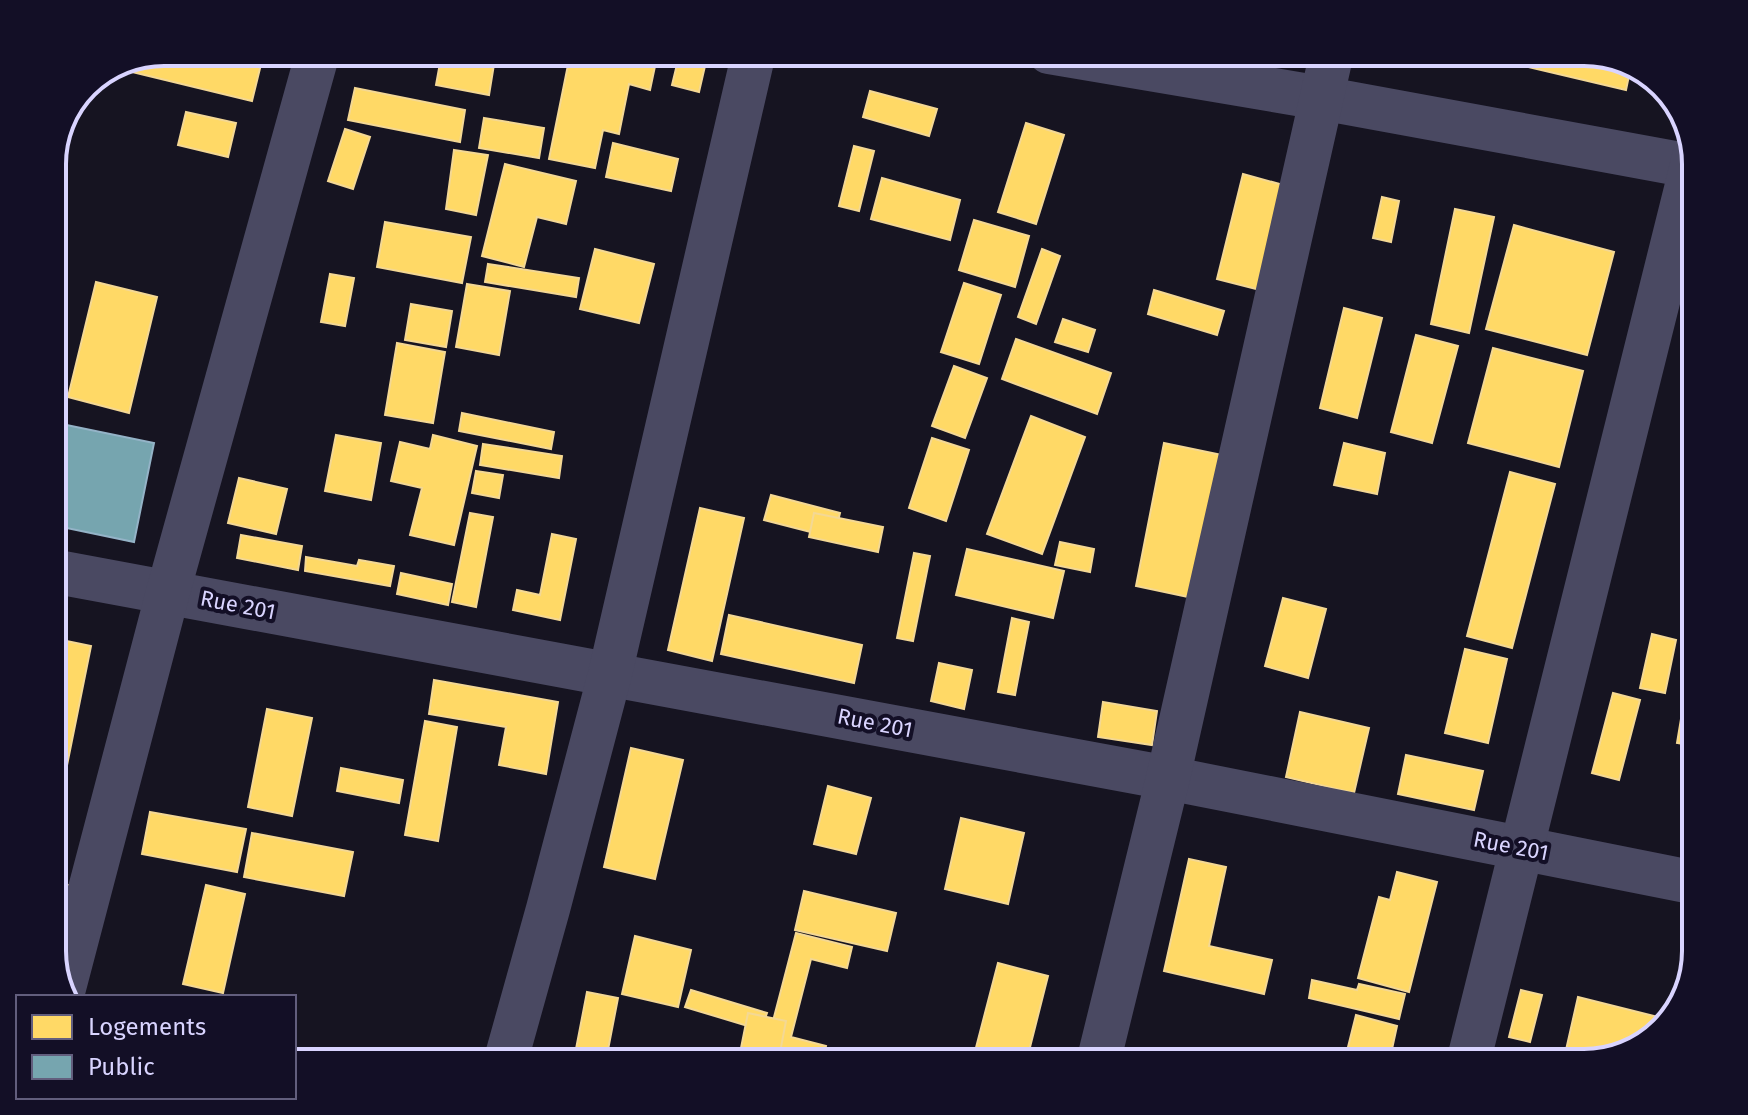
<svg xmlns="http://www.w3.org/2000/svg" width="1748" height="1115" font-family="'Fira Sans',sans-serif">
	<rect width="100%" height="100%" fill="#161421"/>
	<g fill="#ffd966" stroke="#f4d894" stroke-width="2">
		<polygon points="164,52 264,52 252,101 128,71 129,66"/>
		<polygon points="442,52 496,52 489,95 436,85"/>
		<polygon points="530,52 658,52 650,90 629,84 619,134 603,130 595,168 549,159 568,65 529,56"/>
		<polygon points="680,52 708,53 699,92 672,85"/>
		<polygon points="1247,52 1305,52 1302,66"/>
		<polygon points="1527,52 1584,52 1631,66 1626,90 1524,66"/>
		<polygon points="355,88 465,110 460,142 348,120"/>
		<polygon points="870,91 937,109 929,136 863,117"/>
		<polygon points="186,112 236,123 228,157 178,145"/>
		<polygon points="484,118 544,128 539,158 479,148"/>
		<polygon points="1026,123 1064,135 1036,224 998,212"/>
		<polygon points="345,129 370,137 353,189 328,181"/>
		<polygon points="613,143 678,159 671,191 606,177"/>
		<polygon points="854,146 874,151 859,211 839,206"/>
		<polygon points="454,150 488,155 476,215 446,209"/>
		<polygon points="505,164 576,181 566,224 537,217 524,267 482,256"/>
		<polygon points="1243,174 1294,188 1268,292 1217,279"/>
		<polygon points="882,178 960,200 950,240 871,219"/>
		<polygon points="1382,197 1399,201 1391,242 1373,238"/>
		<polygon points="1455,209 1494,217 1469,333 1431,324"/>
		<polygon points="974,220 1029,236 1015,287 959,270"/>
		<polygon points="385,222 471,237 462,283 377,267"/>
		<polygon points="1514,225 1614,252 1587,355 1486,329"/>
		<polygon points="595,249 654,264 639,323 580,309"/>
		<polygon points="1042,249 1060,256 1036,324 1018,317"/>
		<polygon points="488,264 579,278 576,297 485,282"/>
		<polygon points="330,274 354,278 345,326 321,322"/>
		<polygon points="96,282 157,297 129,413 68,397"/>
		<polygon points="964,283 1001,295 979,364 941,352"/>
		<polygon points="467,284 510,291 499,355 456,347"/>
		<polygon points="1154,290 1224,311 1217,335 1148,314"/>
		<polygon points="411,304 452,311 446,347 405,340"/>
		<polygon points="1344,308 1382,318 1357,418 1320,408"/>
		<polygon points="1063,319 1095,330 1088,352 1055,342"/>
		<polygon points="1416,335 1458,346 1432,443 1391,432"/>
		<polygon points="1016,339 1111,373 1097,414 1002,379"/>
		<polygon points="397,343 445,352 433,423 385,415"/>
		<polygon points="1493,348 1583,371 1559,467 1468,443"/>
		<polygon points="954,366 987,378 965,438 932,426"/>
		<polygon points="462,413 554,432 551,449 459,431"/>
		<polygon points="1031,416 1085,437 1042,554 987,534"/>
		<polygon points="336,435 381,443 371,500 325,491"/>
		<polygon points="433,435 477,446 454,545 410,535 422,488 391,481 400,442 430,449"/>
		<polygon points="932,438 969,450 946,521 909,508"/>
		<polygon points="1164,443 1222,455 1193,598 1136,586"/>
		<polygon points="1344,443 1385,453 1377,494 1334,485"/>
		<polygon points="483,444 562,456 559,478 480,465"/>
		<polygon points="476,471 503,475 499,498 472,493"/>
		<polygon points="1510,472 1555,484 1512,648 1467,636"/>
		<polygon points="239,478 287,489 276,534 228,523"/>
		<polygon points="771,495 840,513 834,538 764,520"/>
		<polygon points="700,508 744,518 712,661 668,650"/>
		<polygon points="470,513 493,517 476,607 452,602"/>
		<polygon points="814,513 883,527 878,552 809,537"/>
		<polygon points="552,534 576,539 560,620 513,610 517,590 540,595"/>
		<polygon points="241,535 302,546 298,570 237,558"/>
		<polygon points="1060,542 1094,549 1090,572 1055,565"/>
		<polygon points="967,549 1064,571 1053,618 956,595"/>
		<polygon points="914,553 930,556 913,641 897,638"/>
		<polygon points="306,557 357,566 359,560 394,566 390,586 305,571"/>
		<polygon points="401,573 452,584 448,605 397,594"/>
		<polygon points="1283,598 1326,609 1308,678 1265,666"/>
		<polygon points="729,615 862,645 854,683 721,654"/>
		<polygon points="1012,618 1029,622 1015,695 998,692"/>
		<polygon points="1652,634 1676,640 1665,693 1640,688"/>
		<polygon points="52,638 91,646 59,805 52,804"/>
		<polygon points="1465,649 1507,659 1488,743 1445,733"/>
		<polygon points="939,663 972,670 964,709 931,701"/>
		<polygon points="434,680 558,702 546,774 499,765 506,727 429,714"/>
		<polygon points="1613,693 1640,700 1619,780 1592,773"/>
		<polygon points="1684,701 1696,703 1696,746 1677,743"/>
		<polygon points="1103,702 1157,711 1152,745 1098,737"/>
		<polygon points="267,709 312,718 292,816 248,807"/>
		<polygon points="1300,712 1369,728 1354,793 1286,777"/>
		<polygon points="425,721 457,727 438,841 405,835"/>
		<polygon points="631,748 683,760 655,879 604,867"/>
		<polygon points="1406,755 1483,771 1474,810 1398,794"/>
		<polygon points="341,768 403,780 399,803 337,791"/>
		<polygon points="828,786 871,798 856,854 814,844"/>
		<polygon points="150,812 246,829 237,872 142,854"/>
		<polygon points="961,818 1024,833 1008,904 945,889"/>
		<polygon points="252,833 353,852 344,896 244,877"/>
		<polygon points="1189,859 1226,867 1209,946 1272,960 1264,994 1164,971"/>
		<polygon points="1397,872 1437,882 1409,992 1358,978 1379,897 1390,900"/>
		<polygon points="52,881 68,885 56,928 52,927"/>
		<polygon points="206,885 245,894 223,993 183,984"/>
		<polygon points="804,891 896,913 887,951 795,930"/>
		<polygon points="796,933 852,947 847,968 811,959 791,1037 826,1046 822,1063 762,1063"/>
		<polygon points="635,936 691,950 678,1007 622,994"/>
		<polygon points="998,963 1048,976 1026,1063 972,1063"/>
		<polygon points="1683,970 1690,972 1677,1013 1671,1019"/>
		<polygon points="1312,980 1357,990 1359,984 1405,994 1399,1019 1309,998"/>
		<polygon points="691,990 767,1013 761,1030 685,1007"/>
		<polygon points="1521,990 1542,995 1530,1042 1509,1037"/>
		<polygon points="587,992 618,998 607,1055 576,1049"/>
		<polygon points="1578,997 1670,1020 1639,1048 1601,1059 1566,1050"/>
		<polygon points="748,1013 786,1021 778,1063 738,1063"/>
		<polygon points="1356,1015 1397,1026 1389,1063 1344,1063"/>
		<polygon points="1510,1050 1549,1060 1549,1063 1507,1063"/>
	</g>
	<polygon fill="#76a5af" stroke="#94b3c7" stroke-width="2" points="52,422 154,443 134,542 52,525"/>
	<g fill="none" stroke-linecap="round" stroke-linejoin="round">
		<g stroke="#4a4962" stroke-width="44">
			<polyline points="1049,52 1321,98 1696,167"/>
			<polyline points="52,571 1168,778 1696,883"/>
			<polyline points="63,992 168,592 318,52"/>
			<polyline points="505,1063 548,909 610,674 754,52"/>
			<polyline points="1098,1063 1168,778 1332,52"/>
			<polyline points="1468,1063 1695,153"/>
		</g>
	</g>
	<g text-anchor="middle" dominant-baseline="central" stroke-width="8" stroke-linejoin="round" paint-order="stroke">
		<g font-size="22" fill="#d9d4ff" stroke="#130f26">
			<text transform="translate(238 605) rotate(11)">Rue 201</text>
			<text transform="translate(875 723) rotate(11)">Rue 201</text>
			<text transform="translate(1511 846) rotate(11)">Rue 201</text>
		</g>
	</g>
	<path d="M0 0H1748V1115H0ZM164 66H1584A98 98 0 0 1 1682 164V951A98 98 0 0 1 1584 1049H164A98 98 0 0 1 66 951V164A98 98 0 0 1 164 66Z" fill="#130f26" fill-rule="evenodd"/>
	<path fill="none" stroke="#d9d4ff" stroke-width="4" d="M164 66H1584A98 98 0 0 1 1682 164V951A98 98 0 0 1 1584 1049H164A98 98 0 0 1 66 951V164A98 98 0 0 1 164 66Z"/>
	<rect x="16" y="995" width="280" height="104" fill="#130f26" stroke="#625e7d" stroke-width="2"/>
	<rect x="32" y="1015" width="40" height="24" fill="#ffd966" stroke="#625e7d" stroke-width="2"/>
	<text x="88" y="1035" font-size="24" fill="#d9d4ff">Logements</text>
	<rect x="32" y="1055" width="40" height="24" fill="#76a5af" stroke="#625e7d" stroke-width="2"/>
	<text x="88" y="1075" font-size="24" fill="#d9d4ff">Public</text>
</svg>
